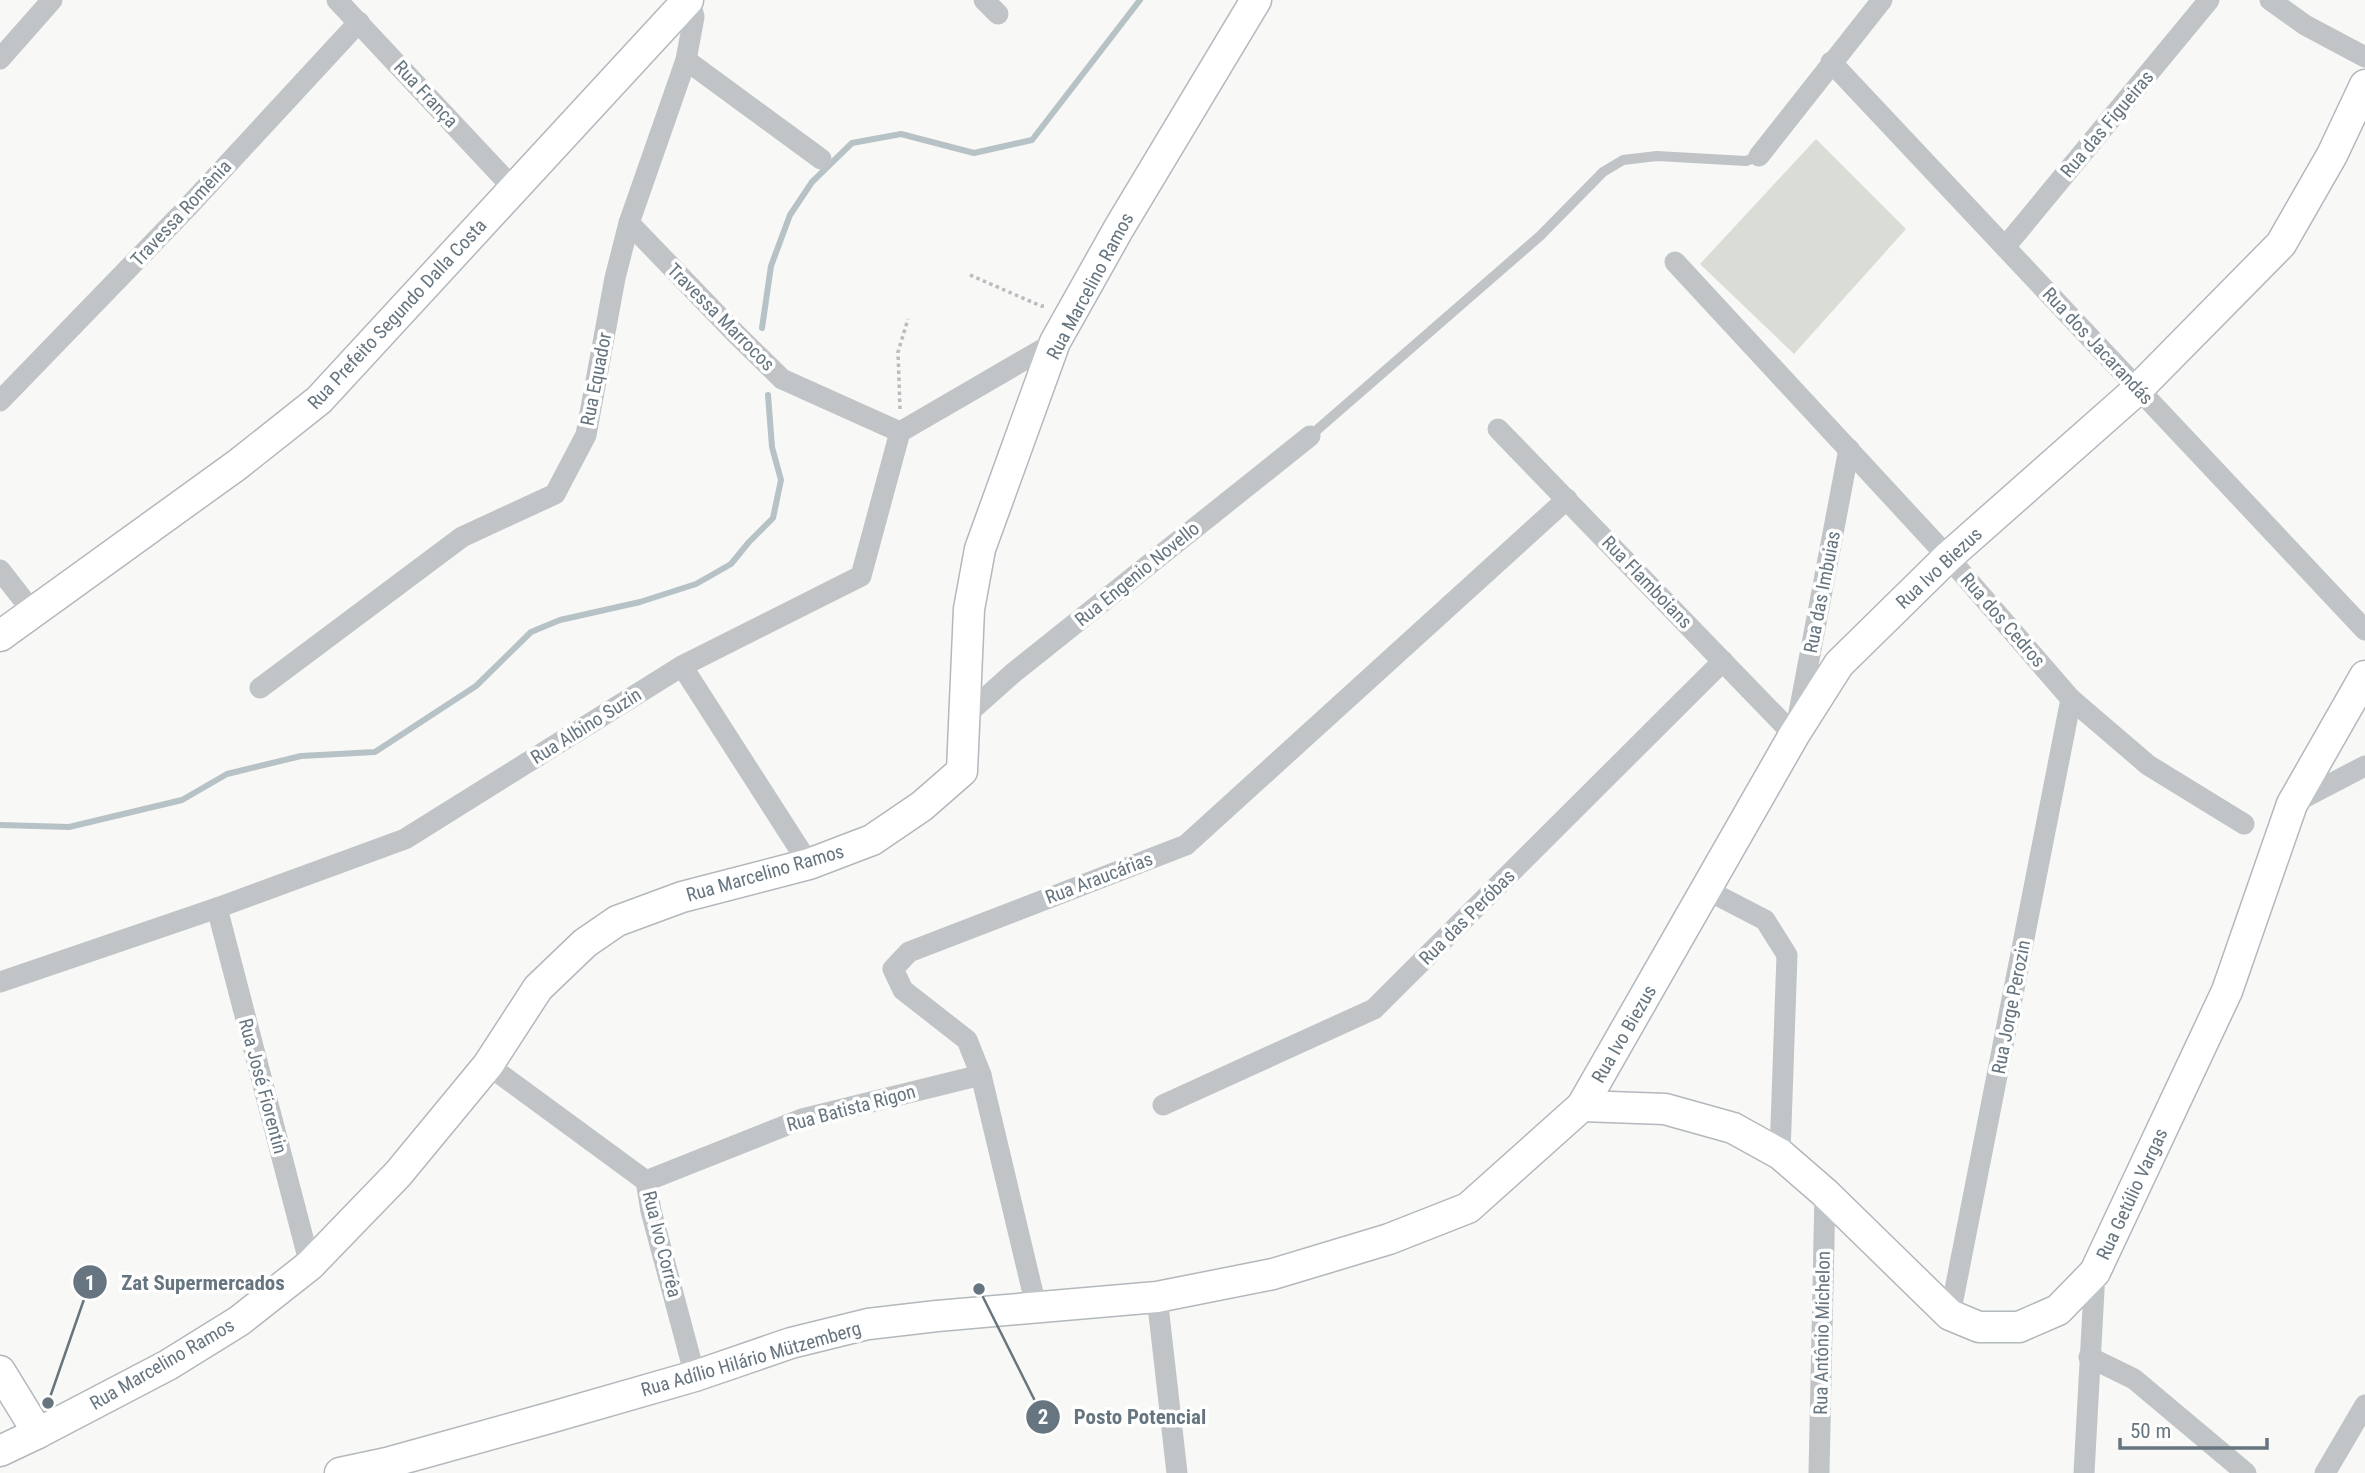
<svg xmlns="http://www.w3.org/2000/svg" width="2365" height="1473" font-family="'Roboto Condensed',sans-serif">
	<rect width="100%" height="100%" fill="#f8f8f6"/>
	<polygon fill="#d9ddd6" points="1816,139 1906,229 1794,354 1700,264"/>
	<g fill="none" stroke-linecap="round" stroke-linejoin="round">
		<g stroke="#b7c2c6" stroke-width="6">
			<polyline points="762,328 771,266 790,215 812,182 852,143 901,134 974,153 1032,140 1140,0"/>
			<polyline points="0,825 69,827 182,800 227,774 301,756 375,752 476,686 531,632 560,620 640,602 696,584 731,564 749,542 773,518 781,480 772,447 768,395"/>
		</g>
		<g stroke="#b2b8bc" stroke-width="33">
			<g id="secondary">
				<polyline points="0,636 237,465 319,400 688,0"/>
				<polyline points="1582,1106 1665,1109 1733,1128 1780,1154 1825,1193 1950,1315 1979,1327 2019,1327 2058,1310 2095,1272 2227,991 2292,804 2365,676"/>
				<polyline points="0,1371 38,1433"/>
				<polyline points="0,1451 38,1433 168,1365 239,1321 310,1265 398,1174 488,1065 538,988 585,943 617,921 682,897 809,864 872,840 922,806 962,771 969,609 980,549 1055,342 1119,228 1256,0"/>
				<polyline points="340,1473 387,1463 549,1418 695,1376 791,1343 868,1324 937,1316 1157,1297 1273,1274 1389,1239 1468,1208 1582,1106 1794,735 1839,664 1948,557 2138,389 2281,244 2332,155 2365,85"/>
			</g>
		</g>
		<g stroke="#babdbf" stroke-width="3.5" stroke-dasharray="3.5 3.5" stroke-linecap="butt">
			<polyline points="970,275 1041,306 1046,306"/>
			<polyline points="900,409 898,352 908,319"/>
		</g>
		<polyline stroke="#c0c4c7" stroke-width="10" points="1310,436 1540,236 1603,172 1623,160 1657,156 1746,161 1759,156"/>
		<g stroke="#c0c4c7" stroke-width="21">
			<polyline points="337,0 514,189"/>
			<polyline points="984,0 998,14"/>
			<polyline points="2270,0 2305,25 2365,57"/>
			<polyline points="0,59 52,0"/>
			<polyline points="686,60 821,159"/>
			<polyline points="1831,62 2365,630"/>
			<polyline points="1759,156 1882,0"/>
			<polyline points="629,223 736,334 782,379 900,432"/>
			<polyline points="2005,247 2209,0"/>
			<polyline points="1675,262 1948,557 2071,699 2148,765 2244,824"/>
			<polyline points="0,401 187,208 359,22"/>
			<polyline points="1498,429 1794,735"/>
			<polyline points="0,570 32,611"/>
			<polyline points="682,666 809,864"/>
			<polyline points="260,688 462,537 555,494 586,435 615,278 629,223 686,60 694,17 690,0"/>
			<polyline points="965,716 1012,674 1310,436"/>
			<polyline points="1797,723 1849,449"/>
			<polyline points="2292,804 2365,766"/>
			<polyline points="1707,890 1765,920 1787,955 1780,1154"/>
			<polyline points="217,908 310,1265"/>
			<polyline points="0,982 217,908 405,839 682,666 861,576 900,432 1055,342"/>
			<polyline points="488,1065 646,1181 651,1211 695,1376"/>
			<polyline points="1163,1105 1374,1009 1723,661"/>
			<polyline points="646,1181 802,1119 981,1075"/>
			<polyline points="1157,1297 1177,1473"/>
			<polyline points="1036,1306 981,1075 967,1040 903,990 893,969 909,952 1186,845 1567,499"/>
			<polyline points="1950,1315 2071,699"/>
			<polyline points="2089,1357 2134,1379 2246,1473"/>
			<polyline points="1819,1473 1825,1193"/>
			<polyline points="2084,1473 2095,1272"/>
			<polyline points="2325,1473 2365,1405"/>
		</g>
		<use href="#secondary" stroke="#fff" stroke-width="30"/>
	</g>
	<g text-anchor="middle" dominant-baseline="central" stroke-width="7" stroke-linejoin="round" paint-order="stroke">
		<g font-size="19" fill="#66757f" stroke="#fff">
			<text transform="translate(426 94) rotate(47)">Rua França</text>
			<text transform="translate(2107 124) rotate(-50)">Rua das Figueiras</text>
			<text transform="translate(181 213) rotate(-47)">Travessa Romênia</text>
			<text transform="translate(1090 286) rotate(-62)">Rua Marcelino Ramos</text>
			<text transform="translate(397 314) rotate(-47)">Rua Prefeito Segundo Dalla Costa</text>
			<text transform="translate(721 317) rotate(45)">Travessa Marrocos</text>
			<text transform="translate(2098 346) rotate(47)">Rua dos Jacarandás</text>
			<text transform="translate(596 379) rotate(-79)">Rua Equador</text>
			<text transform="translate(1939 568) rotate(-43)">Rua Ivo Biezus</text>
			<text transform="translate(1137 574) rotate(-39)">Rua Engenio Novello</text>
			<text transform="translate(1647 582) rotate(46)">Rua Flamboians</text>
			<text transform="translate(1822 592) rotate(-79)">Rua das Imbuias</text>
			<text transform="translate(2003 620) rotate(49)">Rua dos Cedros</text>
			<text transform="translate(586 726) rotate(-32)">Rua Albino Suzin</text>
			<text transform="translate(765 873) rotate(-16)">Rua Marcelino Ramos</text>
			<text transform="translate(1099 878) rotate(-21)">Rua Araucárias</text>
			<text transform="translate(1467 917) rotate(-45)">Rua das Peróbas</text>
			<text transform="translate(2011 1007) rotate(-79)">Rua Jorge Perozin</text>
			<text transform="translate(1624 1034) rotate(-60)">Rua Ivo Biezus</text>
			<text transform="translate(263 1086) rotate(75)">Rua José Fiorentin</text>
			<text transform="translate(851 1108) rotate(-15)">Rua Batista Rigon</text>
			<text transform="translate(2132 1194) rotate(-65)">Rua Getúlio Vargas</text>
			<text transform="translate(662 1244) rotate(76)">Rua Ivo Corrêa</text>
			<text transform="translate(1822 1333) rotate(-89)">Rua Antônio Michelon</text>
			<text transform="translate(751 1359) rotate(-16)">Rua Adílio Hilário Mützemberg</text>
			<text transform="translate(162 1364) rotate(-30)">Rua Marcelino Ramos</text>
		</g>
	</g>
	<path fill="none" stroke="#66757f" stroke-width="2.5" d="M48 1403L90 1282M979 1289L1043 1417"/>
	<g fill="#66757f" stroke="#fff" stroke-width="2.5">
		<circle cx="48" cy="1403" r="7"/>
		<circle cx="979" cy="1289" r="7"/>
		<circle cx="90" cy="1282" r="18"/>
		<circle cx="1043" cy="1417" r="18"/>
	</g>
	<g font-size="21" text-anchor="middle" font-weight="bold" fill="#fff">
		<text x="90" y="1290">1</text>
		<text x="1043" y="1424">2</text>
	</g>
	<g font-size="21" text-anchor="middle" font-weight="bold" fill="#66757f" stroke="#fff" stroke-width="7" stroke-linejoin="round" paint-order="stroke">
		<text x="203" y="1290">Zat Supermercados</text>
		<text x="1140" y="1424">Posto Potencial</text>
	</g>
	<path d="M2120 1438v10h147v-10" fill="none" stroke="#66757f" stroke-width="3.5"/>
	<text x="2130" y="1438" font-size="21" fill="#66757f" stroke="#ffffff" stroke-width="5" paint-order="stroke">50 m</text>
</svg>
